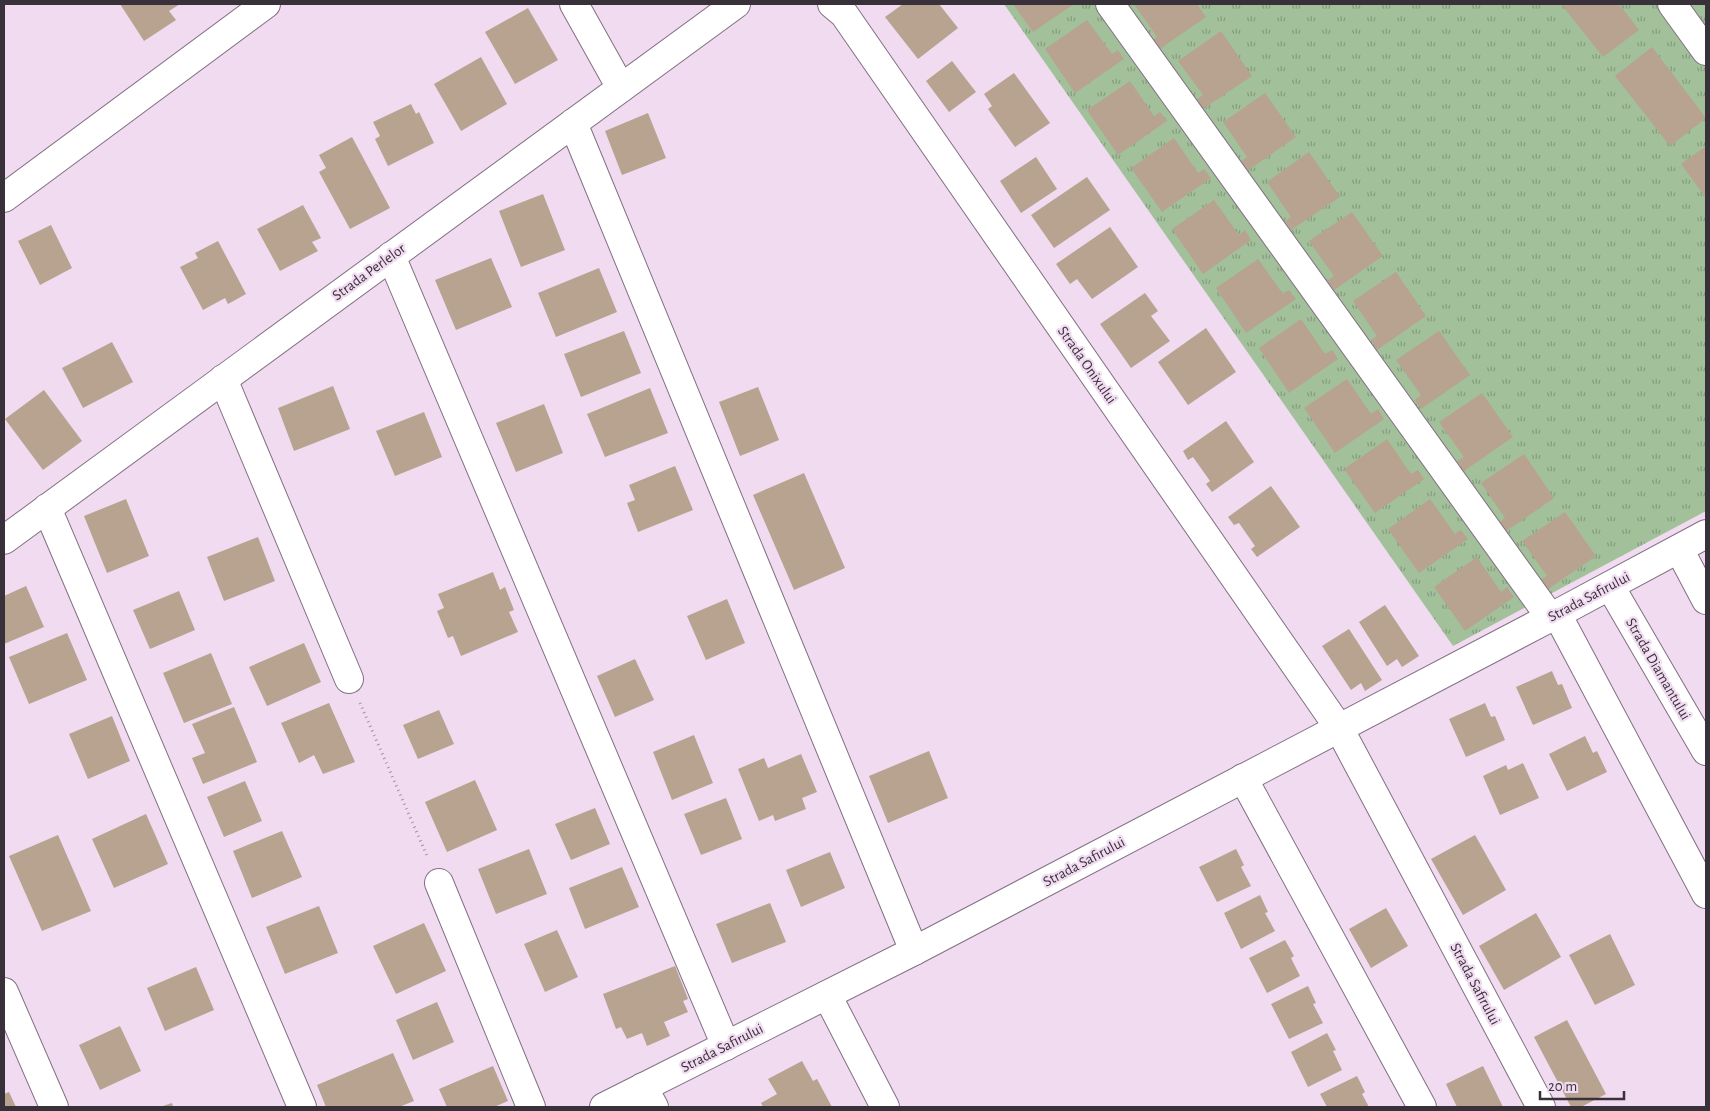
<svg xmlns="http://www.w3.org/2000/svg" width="1710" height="1111" font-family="'Alegreya Sans',sans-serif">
	<defs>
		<pattern id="grass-tufts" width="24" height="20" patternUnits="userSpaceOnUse" patternTransform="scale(1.25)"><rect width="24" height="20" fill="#a2c19b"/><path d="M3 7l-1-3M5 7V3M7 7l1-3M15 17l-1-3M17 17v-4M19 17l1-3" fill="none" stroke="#859d7f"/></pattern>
	</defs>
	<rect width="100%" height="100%" fill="#f0dbf0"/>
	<polygon fill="url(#grass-tufts)" points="1004,4 1706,4 1706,511 1453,646"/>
	<g fill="#b7a390">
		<polygon points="120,4 180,4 169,11 176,20 144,41"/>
		<polygon points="903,4 939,4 958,28 918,59 885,17"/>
		<polygon points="1013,4 1074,4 1033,32"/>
		<polygon points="1134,4 1197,4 1206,17 1157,51 1151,41 1157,37"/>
		<polygon points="1561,4 1619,4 1639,30 1603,57"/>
		<polygon points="528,8 558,60 515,84 485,32"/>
		<polygon points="1087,20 1112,54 1118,50 1124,59 1075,93 1045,49"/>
		<polygon points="1221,31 1252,76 1203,109 1196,100 1203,95 1178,61"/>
		<polygon points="1652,47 1706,118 1670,146 1615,76"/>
		<polygon points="481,57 507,104 461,131 434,84"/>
		<polygon points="952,61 976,92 949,112 926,81"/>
		<polygon points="1014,73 1050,123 1015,147 988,109 992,106 984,94"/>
		<polygon points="1130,81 1154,116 1160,112 1167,121 1118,155 1087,110"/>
		<polygon points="1265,93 1296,137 1247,171 1240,162 1247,157 1223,122"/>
		<polygon points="411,104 416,114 419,112 434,143 388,166 375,139 380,136 373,122"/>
		<polygon points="648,113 666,158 622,175 605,131"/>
		<polygon points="352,137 390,208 350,229 319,172 326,168 319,155"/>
		<polygon points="1174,138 1198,173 1204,169 1211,178 1162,212 1131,168"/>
		<polygon points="1706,146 1706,198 1681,164"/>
		<polygon points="1309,152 1340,197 1291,230 1285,221 1291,217 1267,182"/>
		<polygon points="1036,157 1057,189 1021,213 1000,181"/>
		<polygon points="1087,177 1110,210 1054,248 1031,215"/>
		<polygon points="543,194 565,250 521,267 499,211"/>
		<polygon points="1214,200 1239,235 1245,230 1251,240 1203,274 1172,229"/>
		<polygon points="303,205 321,238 312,242 318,251 280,271 257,229"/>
		<polygon points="1352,212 1383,256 1334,290 1327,281 1334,276 1309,241"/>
		<polygon points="51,225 72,268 40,285 18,241"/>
		<polygon points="1110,227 1138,267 1092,299 1077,279 1070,284 1056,264"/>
		<polygon points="218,241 246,294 228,304 225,298 203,310 180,267 198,258 195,253"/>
		<polygon points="491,258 512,307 456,330 435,280"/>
		<polygon points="1258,259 1283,294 1289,290 1296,299 1246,333 1216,288"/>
		<polygon points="599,268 617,312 556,337 538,293"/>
		<polygon points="1396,272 1426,316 1377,350 1371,340 1377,336 1353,301"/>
		<polygon points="1145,293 1158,311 1151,316 1170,341 1131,368 1100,324"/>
		<polygon points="1301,319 1325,354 1332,350 1338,359 1289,393 1259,348"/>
		<polygon points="1206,328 1236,372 1188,405 1158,362"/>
		<polygon points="624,331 641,373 581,397 564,354"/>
		<polygon points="1439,331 1470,375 1421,409 1415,400 1421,395 1396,360"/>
		<polygon points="112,342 133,382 83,408 62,368"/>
		<polygon points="1347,379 1371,414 1378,409 1384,419 1335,453 1304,408"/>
		<polygon points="333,386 350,429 294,451 278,408"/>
		<polygon points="758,387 779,440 740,456 719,402"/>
		<polygon points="650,388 668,433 605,457 587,414"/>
		<polygon points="44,390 82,441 43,470 5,419"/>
		<polygon points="1482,393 1513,437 1464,471 1457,461 1464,457 1439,422"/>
		<polygon points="544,404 563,453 516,472 496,423"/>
		<polygon points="424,412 442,457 395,476 376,431"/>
		<polygon points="1226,421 1254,462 1212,492 1206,484 1210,481 1193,457 1188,460 1183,451"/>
		<polygon points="1387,439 1411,474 1418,470 1424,479 1375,513 1344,469"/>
		<polygon points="1524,454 1554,498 1505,532 1499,523 1505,518 1481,483"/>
		<polygon points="675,466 693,510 638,532 627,503 635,500 629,485"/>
		<polygon points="804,473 845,568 794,590 753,495"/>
		<polygon points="1271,486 1300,527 1257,557 1251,549 1255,546 1239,523 1234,525 1228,517"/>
		<polygon points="126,499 149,556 107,573 84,516"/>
		<polygon points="1430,499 1455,534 1461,530 1468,539 1419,573 1388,529"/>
		<polygon points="1565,512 1596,556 1547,590 1540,580 1547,576 1522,541"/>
		<polygon points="258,537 275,581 224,601 207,557"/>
		<polygon points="1477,557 1501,592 1507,587 1514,597 1465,631 1434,587"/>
		<polygon points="493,572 500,590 505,587 514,610 509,612 518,632 461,656 453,636 448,638 437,611 444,608 438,594"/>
		<polygon points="26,586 44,627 4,644 4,596"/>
		<polygon points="179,591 195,630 150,649 133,610"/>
		<polygon points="727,599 745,643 706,660 687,616"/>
		<polygon points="1385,605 1419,656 1402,667 1397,659 1387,666 1359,622"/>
		<polygon points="1349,629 1382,680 1365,691 1361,683 1351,690 1322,646"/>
		<polygon points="67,633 87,680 29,704 9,657"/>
		<polygon points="304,643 321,682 267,706 249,667"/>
		<polygon points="211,653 232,704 184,723 163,673"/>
		<polygon points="635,659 654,700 615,717 597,676"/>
		<polygon points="1552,671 1558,685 1562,684 1572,708 1533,725 1516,687"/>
		<polygon points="329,703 355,762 323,774 314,755 299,763 281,723"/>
		<polygon points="1485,703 1491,717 1495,716 1505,740 1466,757 1449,719"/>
		<polygon points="234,707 257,762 203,784 192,758 205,753 192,724"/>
		<polygon points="439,710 454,744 418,759 403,725"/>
		<polygon points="112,716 130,761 88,779 69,734"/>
		<polygon points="694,735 713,783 672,800 653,752"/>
		<polygon points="1585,736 1593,753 1597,751 1607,772 1567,791 1549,754"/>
		<polygon points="929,751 948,798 888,823 869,776"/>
		<polygon points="801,754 817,792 802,798 806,809 775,821 773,815 759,821 738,769 764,758 768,768"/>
		<polygon points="1523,763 1539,798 1500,815 1483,776 1506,765 1508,770"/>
		<polygon points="475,780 497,830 447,852 425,802"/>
		<polygon points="245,781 262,821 224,837 207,797"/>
		<polygon points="726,798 742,839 701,855 684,814"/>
		<polygon points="595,808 610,844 571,860 555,824"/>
		<polygon points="146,814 168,864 114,888 92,839"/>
		<polygon points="282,831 302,877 252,898 233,851"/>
		<polygon points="58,835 91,911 42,931 9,856"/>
		<polygon points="1475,835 1506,890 1463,915 1431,859"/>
		<polygon points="529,849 547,894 496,914 478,869"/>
		<polygon points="1236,849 1244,865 1241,867 1251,886 1217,902 1199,867"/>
		<polygon points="830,852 845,888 801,907 786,870"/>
		<polygon points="622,867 639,907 585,929 569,888"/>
		<polygon points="1260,895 1268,912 1265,913 1275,931 1241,949 1224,913"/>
		<polygon points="770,903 786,942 732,963 716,924"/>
		<polygon points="319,906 338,953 285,974 266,927"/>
		<polygon points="1386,908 1408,946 1371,968 1349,929"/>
		<polygon points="1536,913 1561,957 1504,990 1479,946"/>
		<polygon points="424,923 446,971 396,994 373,946"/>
		<polygon points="557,930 578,977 545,992 524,944"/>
		<polygon points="1610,934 1635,985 1595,1005 1569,955"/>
		<polygon points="1285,940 1294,956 1291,958 1300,976 1267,993 1249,958"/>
		<polygon points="675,966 688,999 683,1001 688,1012 664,1022 670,1036 647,1046 642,1033 627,1039 621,1027 616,1029 603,994"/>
		<polygon points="196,967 214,1010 165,1031 147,988"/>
		<polygon points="1308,986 1316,1003 1313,1004 1323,1023 1289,1039 1271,1004"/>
		<polygon points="437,1002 454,1042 413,1060 396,1020"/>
		<polygon points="1567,1020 1606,1094 1581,1107 1571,1107 1534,1037"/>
		<polygon points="120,1026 141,1071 100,1090 79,1045"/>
		<polygon points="1327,1033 1336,1050 1333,1051 1342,1070 1308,1087 1291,1052"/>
		<polygon points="393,1053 414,1101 399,1107 326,1107 317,1085"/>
		<polygon points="802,1061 813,1081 817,1079 832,1107 763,1107 761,1103 777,1094 768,1079"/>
		<polygon points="493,1066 508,1101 494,1107 447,1107 439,1089"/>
		<polygon points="1483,1066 1503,1107 1457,1107 1446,1084"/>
		<polygon points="1357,1076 1365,1092 1362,1094 1369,1107 1327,1107 1320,1094"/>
		<polygon points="9,1092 16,1107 4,1107 4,1094"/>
		<polygon points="172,1103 173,1107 160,1107"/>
	</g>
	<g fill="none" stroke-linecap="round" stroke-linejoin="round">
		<g stroke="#827082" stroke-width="30">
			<g id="street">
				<polyline points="574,4 621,88"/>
				<polyline points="832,4 844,14 1339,728 1541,1107"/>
				<polyline points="1110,4 1550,617"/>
				<polyline points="1672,4 1706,51"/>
				<polyline points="573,123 914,951"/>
				<polyline points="4,198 266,4"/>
				<polyline points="391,256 726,1046"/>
				<polyline points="223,379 349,679"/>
				<polyline points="47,508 302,1107"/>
				<polyline points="4,540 736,4"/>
				<polyline points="1679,549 1706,600"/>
				<polyline points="1610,586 1706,751"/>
				<polyline points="1557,614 1706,894"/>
				<polyline points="1243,778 1422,1107"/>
				<polyline points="439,883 531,1107"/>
				<polyline points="4,992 54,1107"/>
				<polyline points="827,995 885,1107"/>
				<polyline points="643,1087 654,1107"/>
				<polyline points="604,1107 914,951 1557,614 1706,534"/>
			</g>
		</g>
		<polyline stroke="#a393a3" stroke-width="3" stroke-dasharray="1 4" stroke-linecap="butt" points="360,703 428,858"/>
		<use href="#street" stroke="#fff" stroke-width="28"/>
	</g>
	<g text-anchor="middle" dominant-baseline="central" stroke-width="4.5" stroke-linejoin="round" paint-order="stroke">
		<g font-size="15" fill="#393139" stroke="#f0dbf0">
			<text transform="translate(369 272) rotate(-36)">Strada Perlelor</text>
			<text transform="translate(1087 365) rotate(55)">Strada Onixului</text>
			<text transform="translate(1589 597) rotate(-28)">Strada Safirului</text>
			<text transform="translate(1658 669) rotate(60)">Strada Diamantului</text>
			<text transform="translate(1084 862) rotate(-28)">Strada Safirului</text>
			<text transform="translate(1475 984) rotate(62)">Strada Safirului</text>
			<text transform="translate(722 1048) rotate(-27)">Strada Safirului</text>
		</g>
	</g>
	<rect width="1710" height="1111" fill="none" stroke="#393139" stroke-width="10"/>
	<path d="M1540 1091v8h84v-8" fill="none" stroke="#393139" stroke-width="2.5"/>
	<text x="1548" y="1091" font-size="15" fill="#393139" stroke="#f0dbf0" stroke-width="4" paint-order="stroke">20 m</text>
</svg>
